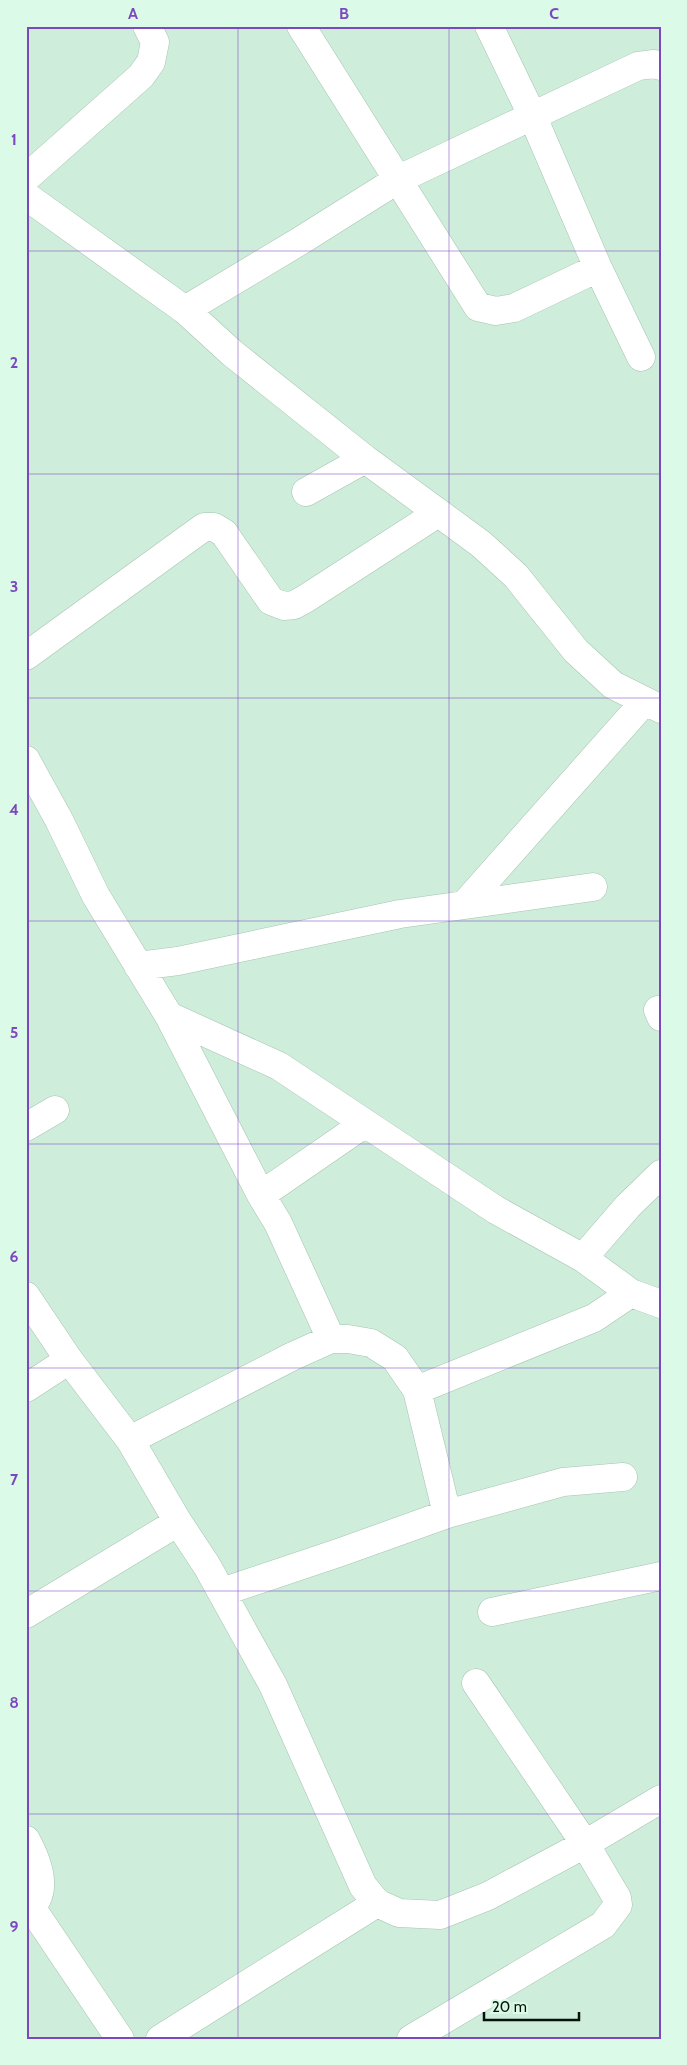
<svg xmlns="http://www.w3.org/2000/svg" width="687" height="2065" font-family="Cabin,sans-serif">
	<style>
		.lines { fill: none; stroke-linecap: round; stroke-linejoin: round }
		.minor-casing { stroke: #a6c4b2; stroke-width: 29 }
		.minor { stroke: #fff; stroke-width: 28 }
		.grid { fill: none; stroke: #7c48bf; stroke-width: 1; stroke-opacity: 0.55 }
		.neatline { fill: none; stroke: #7c48bf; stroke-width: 2 }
		.grid-label { font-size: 16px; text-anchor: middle; font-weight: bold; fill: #7c48bf }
	</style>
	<rect width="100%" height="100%" fill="#ceedda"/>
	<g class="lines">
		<g class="minor-casing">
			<path id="minor" d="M301 26 478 307 496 311 514 308 598 268
				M489 26 532 115 598 268 641 357
				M26 178 141 76 151 62 155 42 147 26
				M26 196 185 310 232 353 365 459 481 544 516 576 576 651 613 685 661 709
				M185 310 300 241 397 180 638 66 654 64 661 66
				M306 492 365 459
				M26 656 204 527H214L224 533 271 601 284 606 294 605 305 599 438 513
				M26 760 59 820 96 896 169 1016 261 1195 278 1223 331 1339
				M464 905 645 701
				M138 966 178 961 400 914 593 887
				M658 1010 661 1017
				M169 1016 279 1066 496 1210 583 1258 631 1293 661 1304
				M26 1127 55 1110
				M261 1195 364 1124
				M583 1258 628 1206 661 1174
				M26 1296 69 1360 130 1440 178 1522 207 1566 273 1685 363 1886 377 1903 399 1913 440 1915 488 1896 585 1844 661 1799
				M26 1388 69 1360
				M417 1390 594 1318 631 1293
				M130 1440 293 1356 331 1339H348L371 1343 395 1358 417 1390 447 1514
				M222 1592 341 1552 447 1514 563 1482 623 1477
				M492 1612 661 1576
				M26 1614 178 1522
				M26 1840C38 1862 51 1893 26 1911
				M31 1907 120 2039
				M160 2039 377 1903
				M411 2039 603 1925 618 1905 617 1898 585 1844 476 1683"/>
		</g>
		<use href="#minor" class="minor"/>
	</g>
	<path class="grid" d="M238 26V2039M449 26V2039M26 251H661M26 474H661M26 698H661M26 921H661M26 1144H661M26 1368H661M26 1591H661M26 1814H661"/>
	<rect width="687" height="2065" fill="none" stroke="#dbfae7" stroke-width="55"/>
	<path d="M484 2012v8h95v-8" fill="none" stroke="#07120c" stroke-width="2.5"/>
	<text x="492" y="2012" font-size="15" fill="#07120c" stroke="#dbfae7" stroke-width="4" paint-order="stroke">20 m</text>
	<rect x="28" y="28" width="632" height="2010" class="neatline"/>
	<g class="grid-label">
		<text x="133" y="19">A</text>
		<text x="344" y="19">B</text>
		<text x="554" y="19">C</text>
		<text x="14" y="145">1</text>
		<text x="14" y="368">2</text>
		<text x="14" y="592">3</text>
		<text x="14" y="815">4</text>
		<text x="14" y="1038">5</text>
		<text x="14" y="1262">6</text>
		<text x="14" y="1485">7</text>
		<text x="14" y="1708">8</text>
		<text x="14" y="1932">9</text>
	</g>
</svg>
